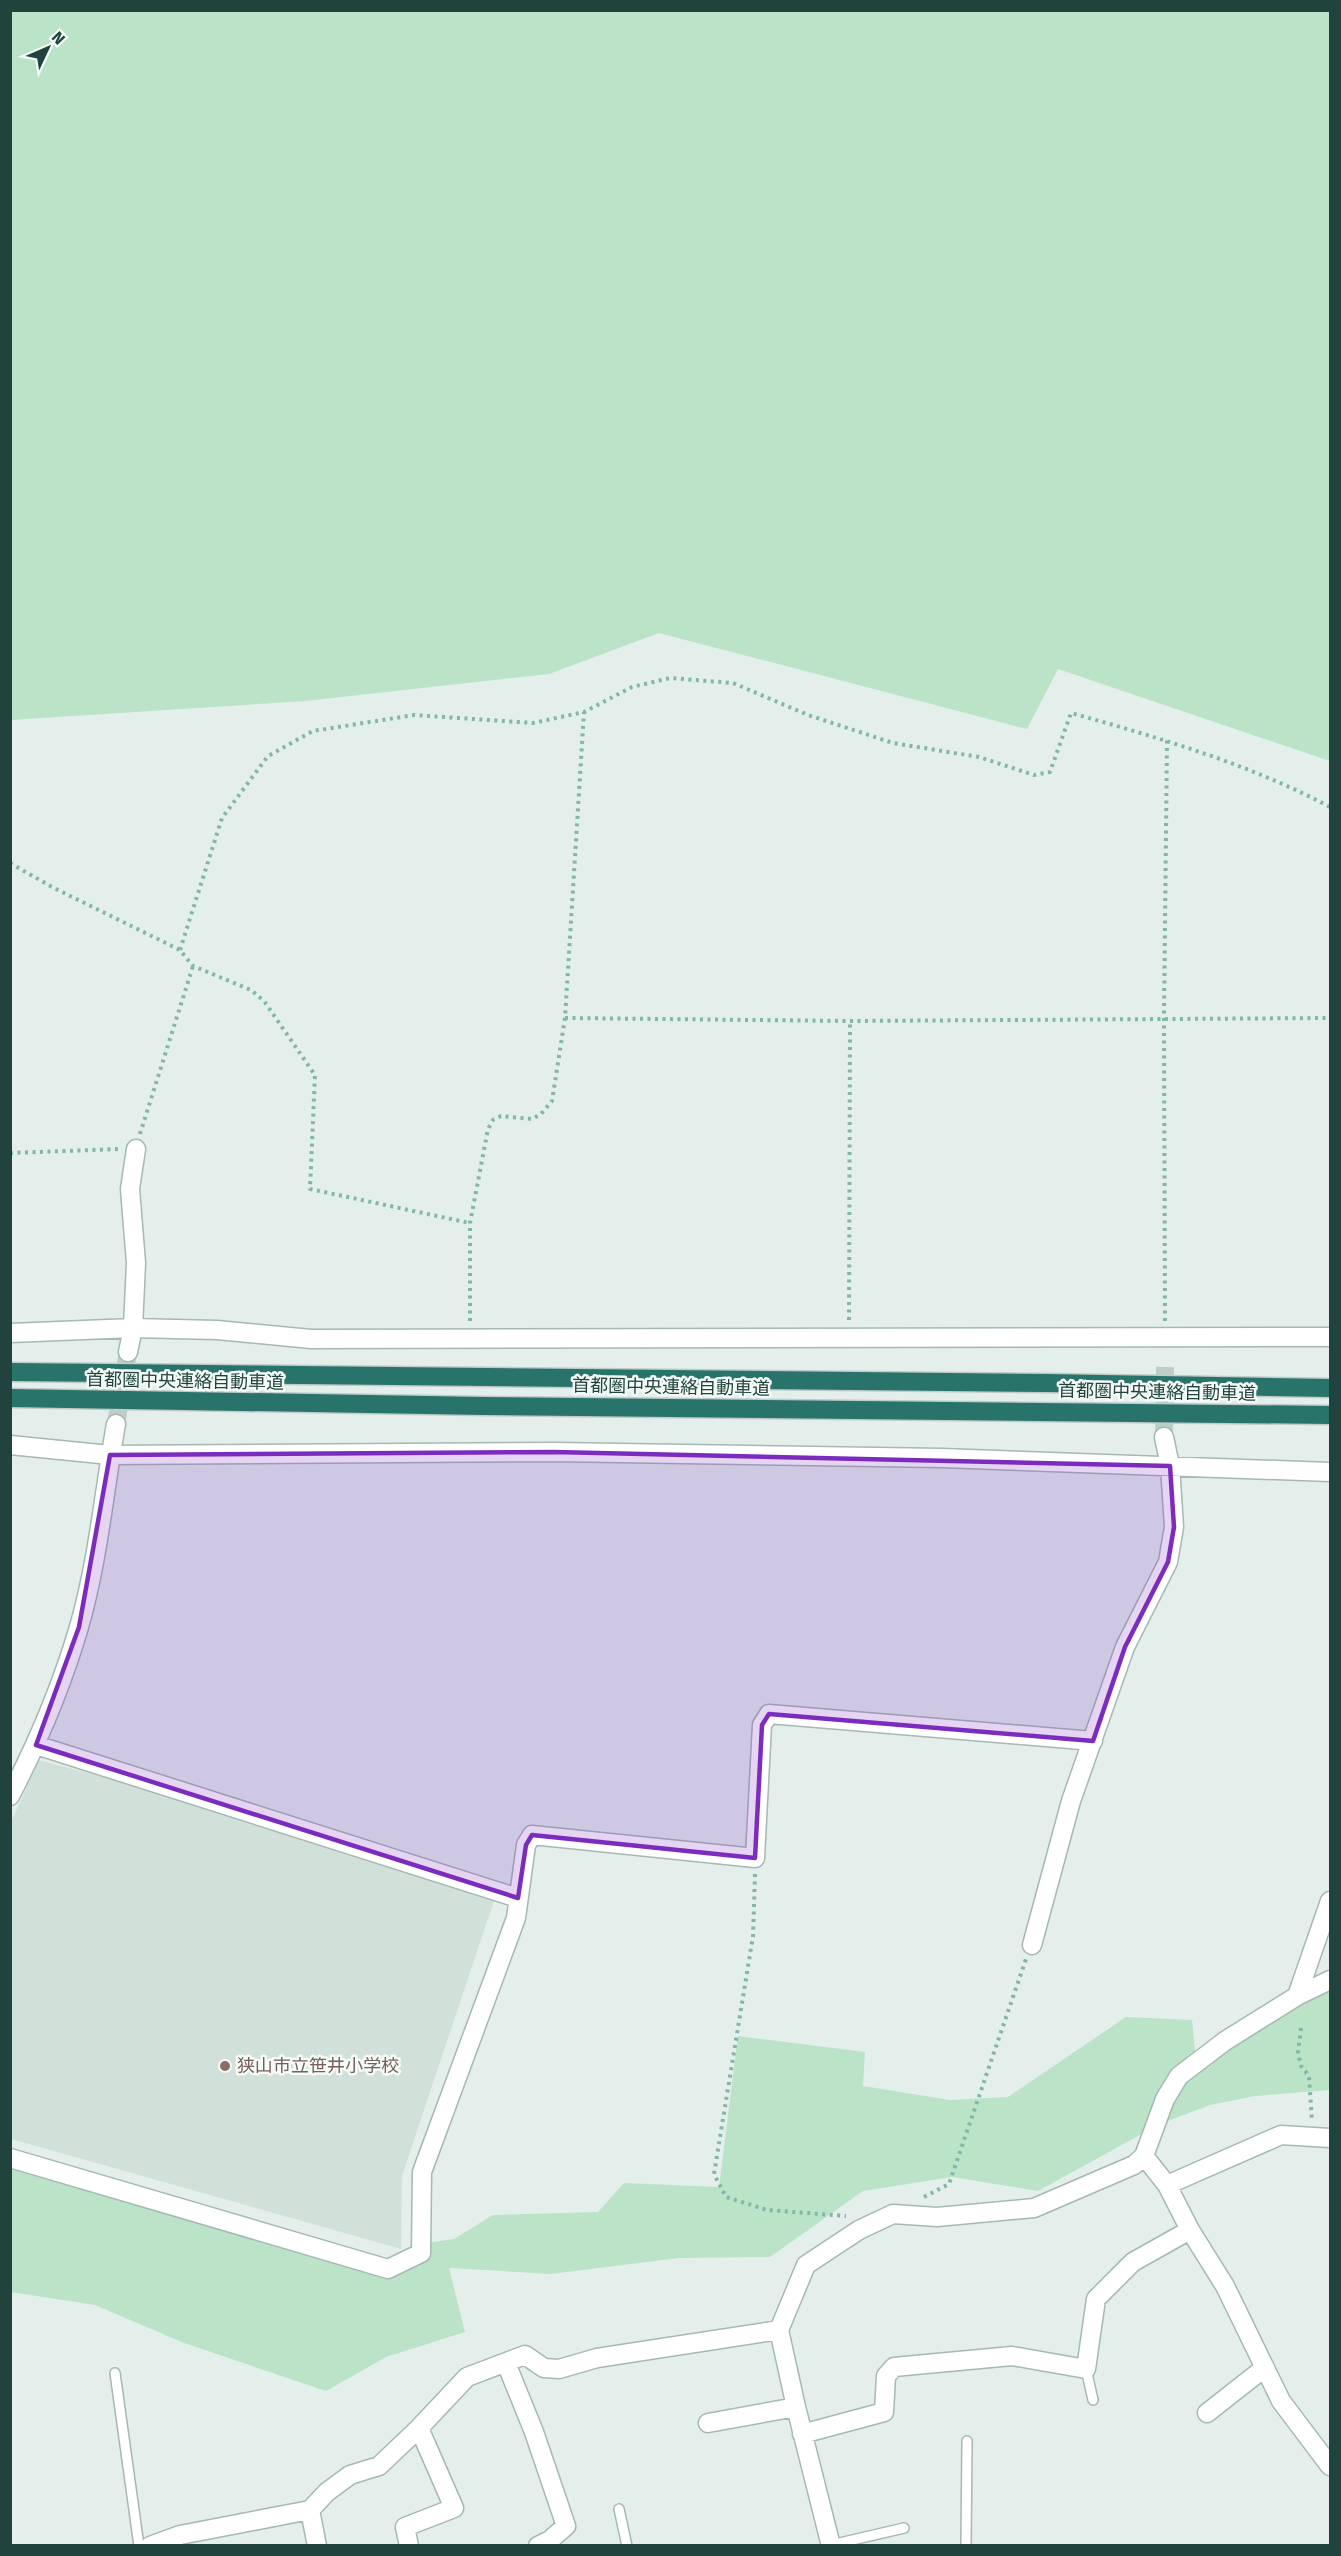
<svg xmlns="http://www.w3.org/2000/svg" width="1341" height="2556" font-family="'Fira Sans','Noto Sans JP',sans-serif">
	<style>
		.built { fill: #d2e0da }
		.green { fill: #bae3c8 }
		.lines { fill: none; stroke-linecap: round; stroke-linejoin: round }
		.minor-tunnel { stroke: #bdcdc8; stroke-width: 18; stroke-dasharray: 18 9; stroke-linecap: butt }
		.service-casing { stroke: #a5b8b3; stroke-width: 12 }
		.minor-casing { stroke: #a5b8b3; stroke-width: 21 }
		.motorway-casing { stroke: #c1cbc9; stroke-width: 21 }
		.path { stroke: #80b7aa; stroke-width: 4; stroke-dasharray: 3 4.5; stroke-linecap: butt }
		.service { stroke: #fff; stroke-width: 9 }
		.minor { stroke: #fff; stroke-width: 18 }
		.motorway { stroke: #28746a; stroke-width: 18 }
		.marked { fill: #7b2cbf; fill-opacity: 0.2; stroke: #7b2cbf; stroke-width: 4.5; stroke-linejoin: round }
		.education-dot { fill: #8d6e63; stroke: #f5fbf8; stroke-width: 2 }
		.labels { text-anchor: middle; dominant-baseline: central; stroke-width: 5; stroke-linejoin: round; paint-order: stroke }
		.street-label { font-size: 18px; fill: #20443d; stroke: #f5fbf8 }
		.education-label { font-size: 18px; fill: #785e54; stroke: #f5fbf8; text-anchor: start }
	</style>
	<rect width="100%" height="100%" fill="#e4efeb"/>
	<path class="built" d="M39 1760 500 1883 402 2176 401 2249 11 2139V1822Z"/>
	<path class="green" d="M11 10 1330 11V761L1058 669 1027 729 659 633 549 674 305 701 11 720Z
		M1330 1971V2090L1255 2096 1210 2105 1160 2124 1038 2191 952 2177 863 2191 770 2257 679 2258 551 2274 449 2268 465 2332 386 2357 326 2391 184 2343 95 2305 11 2292 10 2165 396 2263 412 2245 454 2239 493 2215 598 2212 624 2183 719 2187 738 2036 865 2052 863 2086 950 2100 1008 2097 1126 2017 1192 2020 1197 2070 1285 1992Z"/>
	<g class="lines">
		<path class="minor-tunnel" d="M116 1424 128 1352
			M1164 1437 1165 1367"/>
		<g class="service-casing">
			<path id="service" d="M1086 2369 1093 2400
				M115 2373 139 2546
				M619 2509 627 2546
				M831 2545 904 2528
				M966 2546 967 2441"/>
		</g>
		<g class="minor-casing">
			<path id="minor" d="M10 1333 133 1328 217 1330 311 1339 1330 1337
				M128 1352 133 1328 136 1263 130 1189 136 1149
				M10 1445 110 1455 554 1452 942 1458 1330 1472
				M36 1745 518 1898
				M10 1796C38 1742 62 1685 79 1627 98 1561 104 1492 116 1424
				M1032 1945 1071 1801 1125 1647 1168 1562 1174 1527 1170 1466 1164 1437
				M1330 1980 1297 1996 1225 2041 1179 2076 1165 2099 1144 2156 1167 2185 1190 2230 1225 2286 1281 2401 1330 2466
				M1297 1996 1330 1901
				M10 2158 388 2269 421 2253 422 2172 516 1918 526 1845 532 1835 755 1858 762 1725 769 1714 1093 1741
				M1167 2185 1281 2135 1330 2138
				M506 2363 534 2432 566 2526 550 2540 538 2546
				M1207 2413 1263 2369
				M708 2423 796 2407
				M802 2434 884 2412 886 2376 894 2367 1012 2356 1086 2369 1096 2299 1133 2262 1190 2230
				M310 2510 327 2492 350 2475 379 2466 419 2428 467 2377 525 2355 544 2368 559 2369 597 2358 779 2330
				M150 2546 180 2535 310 2510 317 2546
				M409 2546 405 2527 454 2508 419 2428
				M831 2546 796 2407 779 2330 806 2265 859 2230 893 2214 937 2217 1034 2208 1134 2165 1144 2156"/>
		</g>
		<g class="motorway-casing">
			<path id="motorway" d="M10 1372 1047 1383 1330 1388
				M10 1398 484 1406 1330 1415"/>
		</g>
		<path class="path" d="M10 863 52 887 180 950 193 966 251 990 264 1001 315 1075 310 1189 470 1223
			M180 950 222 818 268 756 313 731 414 715 533 723 584 712 632 687 670 678 733 683 808 715 893 743 979 757 1034 775 1050 772 1071 713C1160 738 1249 764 1330 807
			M565 1018 850 1021 1330 1018
			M140 1134 193 966
			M10 1153 119 1149
			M849 1320 850 1021
			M470 1321V1223L488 1129 493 1120 501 1116 532 1119 541 1114 552 1101 565 1018 584 712
			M1165 1321 1164 1018 1167 740
			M755 1874 753 1936 714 2174 726 2197 767 2210 846 2216
			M1301 2028 1298 2053 1301 2066 1309 2076 1312 2121
			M924 2197 949 2184 1026 1959"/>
		<use href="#service" class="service"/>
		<use href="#minor" class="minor"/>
		<use href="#motorway" class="motorway"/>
	</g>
	<path class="marked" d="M554 1452 1170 1466 1174 1527 1168 1562 1125 1647 1093 1741 769 1714 762 1725 755 1858 532 1835 526 1845 518 1898 36 1745 79 1627 110 1455Z"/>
	<circle class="education-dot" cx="225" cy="2066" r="6"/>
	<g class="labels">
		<g class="street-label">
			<text transform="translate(185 1381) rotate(1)">首都圏中央連絡自動車道</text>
			<text transform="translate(671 1387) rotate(1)">首都圏中央連絡自動車道</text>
			<text transform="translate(1157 1392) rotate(1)">首都圏中央連絡自動車道</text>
		</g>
		<g class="education-label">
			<text x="237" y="2066">狭山市立笹井小学校</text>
		</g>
	</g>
	<rect width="1341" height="2556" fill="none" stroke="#20443d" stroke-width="24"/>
	<g transform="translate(48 48) rotate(46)" stroke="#f5fbf8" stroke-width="4.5" paint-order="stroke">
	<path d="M0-4.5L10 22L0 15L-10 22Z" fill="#20443d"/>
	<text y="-9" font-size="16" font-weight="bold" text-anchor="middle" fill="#20443d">N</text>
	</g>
</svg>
